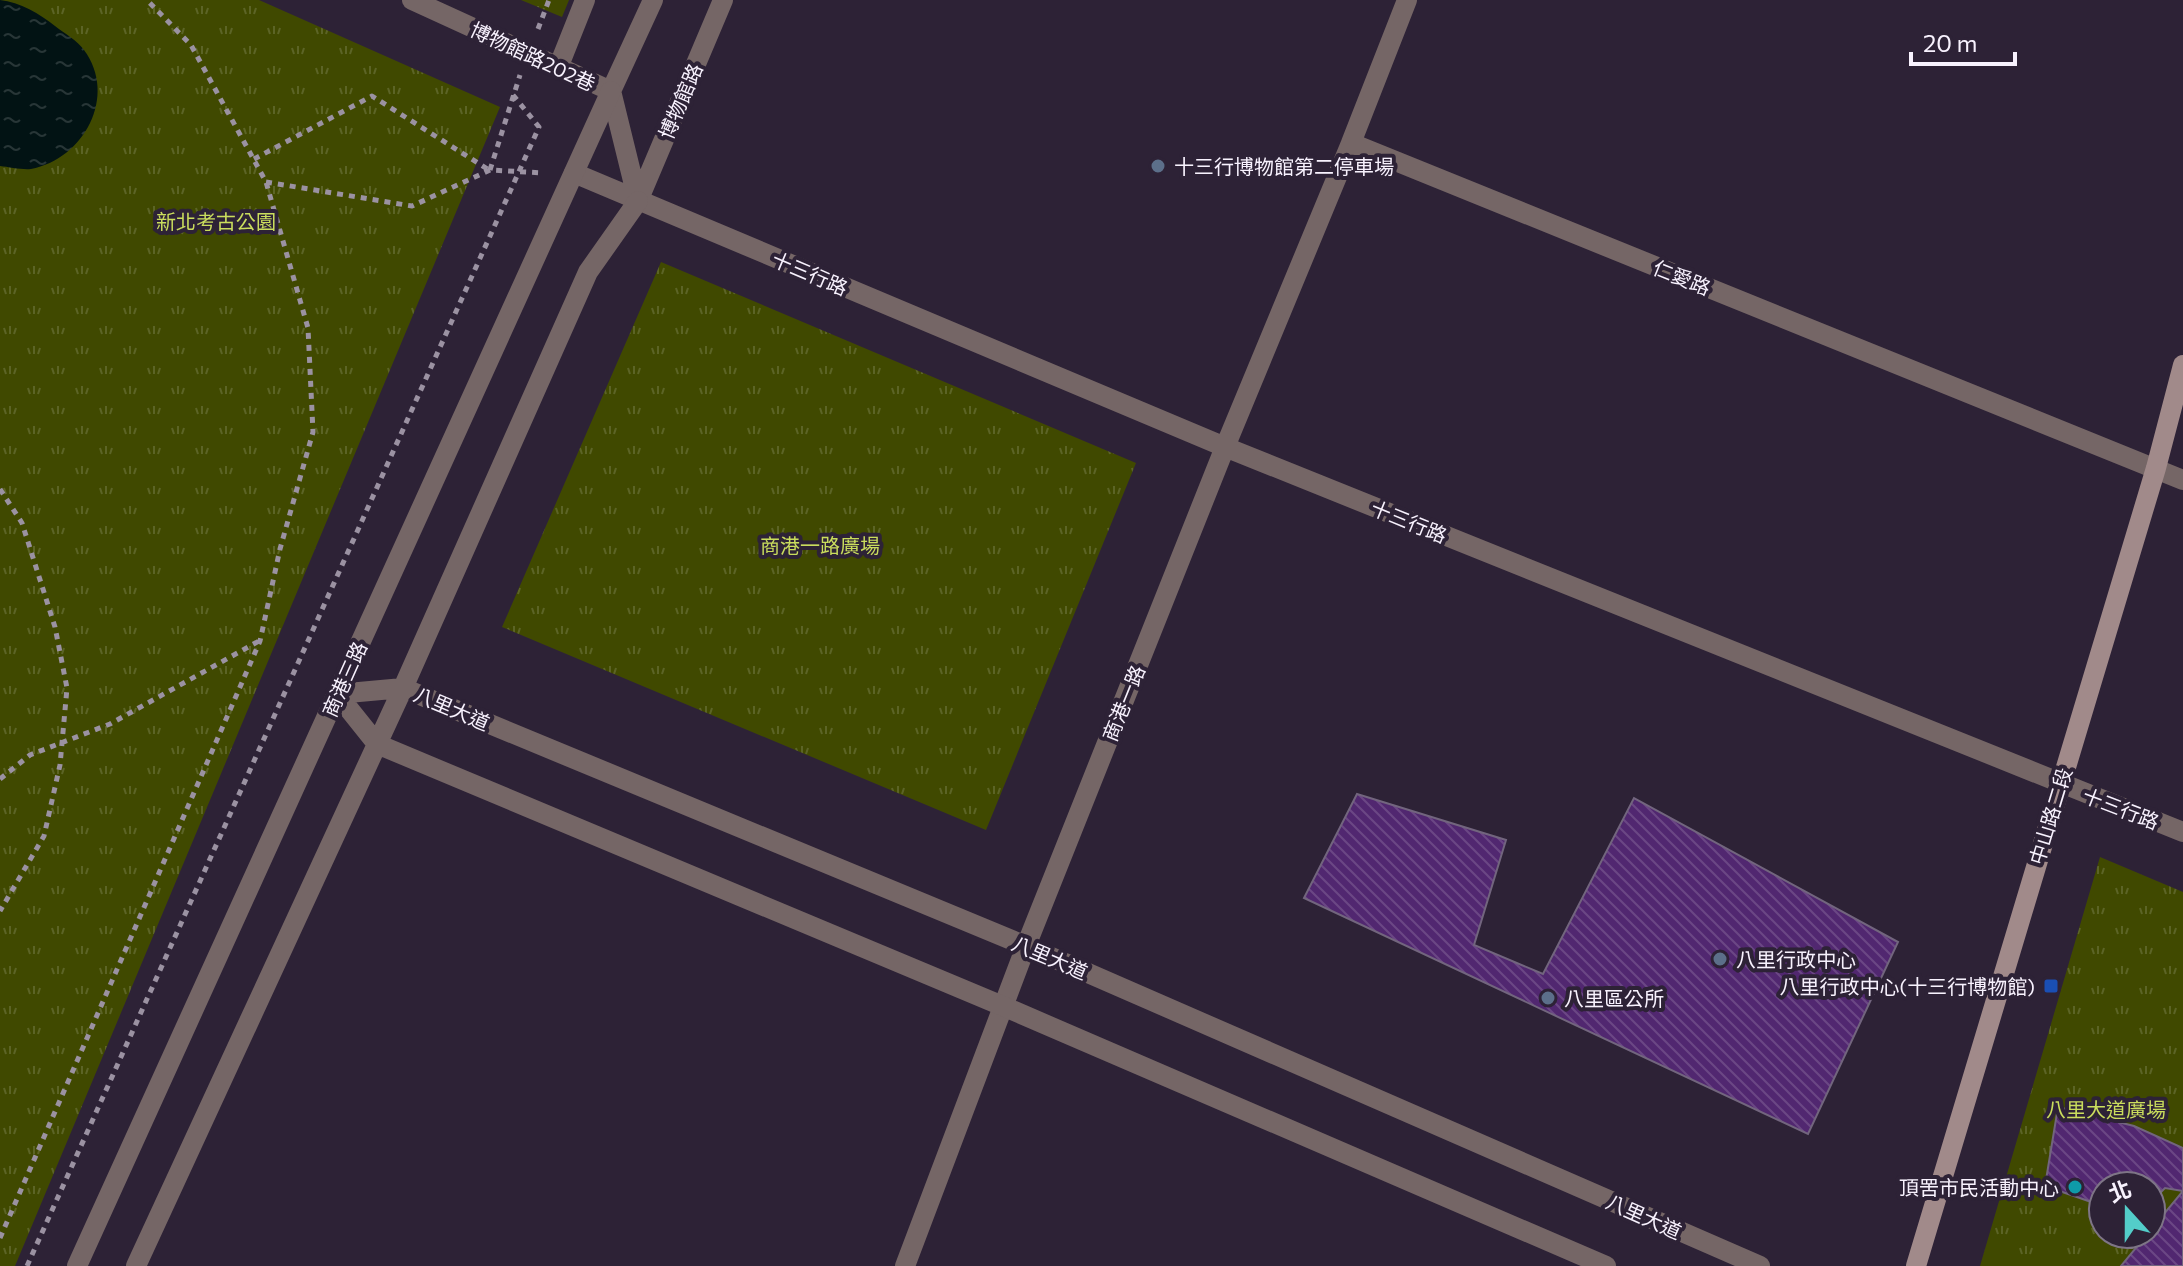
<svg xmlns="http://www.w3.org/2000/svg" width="2183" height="1266" font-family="Commissioner,'Noto Sans TC',sans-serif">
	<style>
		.park { fill: url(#park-tufts); fill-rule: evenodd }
		.water { fill: url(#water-ripples) }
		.building { fill: url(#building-back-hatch); stroke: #72657e; stroke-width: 2 }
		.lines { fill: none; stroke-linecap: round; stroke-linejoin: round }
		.path { stroke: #9b92a2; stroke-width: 5; stroke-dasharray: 6 6; stroke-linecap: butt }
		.minor { stroke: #756666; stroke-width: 20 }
		.tertiary { stroke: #756666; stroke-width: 20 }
		.secondary { stroke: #a18a8a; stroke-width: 20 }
		.service-dot { fill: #5c6f8a; stroke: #2d2236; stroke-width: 3 }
		.transit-dot { fill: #1a4fb4; stroke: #2d2236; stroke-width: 3 }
		.culture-dot { fill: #0f9aa8; stroke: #2d2236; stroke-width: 3 }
		.labels { text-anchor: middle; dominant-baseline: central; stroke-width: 8; stroke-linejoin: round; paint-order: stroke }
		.street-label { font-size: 20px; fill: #f8f2fe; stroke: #2d2236 }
		.poi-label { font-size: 20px; fill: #f8f2fe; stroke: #2d2236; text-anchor: start }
		.park-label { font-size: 20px; fill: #cadd5d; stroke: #2d2236 }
	</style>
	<defs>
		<pattern id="park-tufts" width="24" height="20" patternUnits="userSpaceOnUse" patternTransform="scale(2)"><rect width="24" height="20" fill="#404900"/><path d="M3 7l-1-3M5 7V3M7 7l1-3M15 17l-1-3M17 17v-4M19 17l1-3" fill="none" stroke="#5c6426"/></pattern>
		<pattern id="water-ripples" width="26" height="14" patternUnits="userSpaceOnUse" patternTransform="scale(2)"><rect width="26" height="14" fill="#021314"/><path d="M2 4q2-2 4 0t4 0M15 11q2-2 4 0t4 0" fill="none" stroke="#283637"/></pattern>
		<pattern id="building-back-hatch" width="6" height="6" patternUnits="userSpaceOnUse" patternTransform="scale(2)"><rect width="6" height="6" fill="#512770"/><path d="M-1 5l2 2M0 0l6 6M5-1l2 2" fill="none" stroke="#6b4785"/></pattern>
	</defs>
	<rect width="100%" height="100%" fill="#2d2236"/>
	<path class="park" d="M0 0H259L500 107 15 1266H0Z
		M521 0H569L562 17Z
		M661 262 1136 463 986 830 502 627Z
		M2100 857 2183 892V1266H1980ZM2103 1186H2151V1234H2103Z"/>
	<path class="water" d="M0 0C20 2 40 14 55 26 64 33 78 41 84 50 118 96 84 159 31 169 22 170 9 167 0 166Z"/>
	<path class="building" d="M1357 794 1506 840 1474 945 1543 974 1634 798 1898 942 1808 1134 1304 898Z
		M2058 1107 2134 1126 2183 1148V1266H2121L2183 1191 2165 1188 2151 1202V1186H2103V1206L2045 1186Z"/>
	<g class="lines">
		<path class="path" d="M538 29 549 0
			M254 159 372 96 489 170
			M490 170 520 75
			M266 182 412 206 490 170 544 173
			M0 489 22 523 55 627 67 688 60 765 44 836 0 911
			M0 779 30 755 110 724 259 641
			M0 1238 260 641 280 549 313 432 308 328 266 182 191 45 147 0
			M27 1266 539 127 513 95"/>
		<path class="minor" d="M412 0 611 91
			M1407 0 1351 143 2183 480
			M558 68 585 0
			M611 91 638 201
			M611 91 653 0
			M574 173 1225 447 2183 832
			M638 201 723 0
			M905 1266 1026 946 1225 447 1351 143"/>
		<path class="tertiary" d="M337 694 403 688 1026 946 1760 1266
			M337 694 377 744 1005 1007 1606 1266
			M77 1266 611 91
			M136 1266 403 688 588 272 638 201"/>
		<path class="secondary" d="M1916 1266 2156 468 2183 365"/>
	</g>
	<g class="service-dot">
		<circle cx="1158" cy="166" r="8"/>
		<circle cx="1720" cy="959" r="8"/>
		<circle cx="1548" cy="998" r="8"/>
	</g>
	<rect class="transit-dot" x="2043" y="978" width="16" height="16" rx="4"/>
	<circle class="culture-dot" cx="2075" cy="1187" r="8"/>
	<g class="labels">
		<g class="street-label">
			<text transform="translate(533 56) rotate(25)">博物館路202巷</text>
			<text transform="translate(680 101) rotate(-67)">博物館路</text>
			<text transform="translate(810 273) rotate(23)">十三行路</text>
			<text transform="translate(1682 277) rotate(22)">仁愛路</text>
			<text transform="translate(1409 521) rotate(22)">十三行路</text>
			<text transform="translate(344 679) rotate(-66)">商港三路</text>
			<text transform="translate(1123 703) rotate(-68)">商港一路</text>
			<text transform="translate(452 708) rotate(23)">八里大道</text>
			<text transform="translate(2121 808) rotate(21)">十三行路</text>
			<text transform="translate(2050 816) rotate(-73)">中山路二段</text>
			<text transform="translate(1050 957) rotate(23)">八里大道</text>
			<text transform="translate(1644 1216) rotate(24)">八里大道</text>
		</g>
		<g class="poi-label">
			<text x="1174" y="166">十三行博物館第二停車場</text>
			<text x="1736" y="959">八里行政中心</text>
			<text x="2035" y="986" text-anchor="end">八里行政中心(十三行博物館)</text>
			<text x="1564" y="998">八里區公所</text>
			<text x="2059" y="1187" text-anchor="end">頂罟市民活動中心</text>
		</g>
		<g class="park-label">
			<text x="216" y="221">新北考古公園</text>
			<text x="820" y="545">商港一路廣場</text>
			<text x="2106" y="1109">八里大道廣場</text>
		</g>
	</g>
	<g transform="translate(2127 1210) rotate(339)"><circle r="38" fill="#2d2236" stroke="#7e7586" stroke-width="2"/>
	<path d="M0-6L14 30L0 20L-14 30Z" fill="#53cdc9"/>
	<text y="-12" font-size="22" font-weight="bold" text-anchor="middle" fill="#f8f2fe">北</text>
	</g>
	<path d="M1911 52v12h104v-12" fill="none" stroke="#f8f2fe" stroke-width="4"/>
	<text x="1923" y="52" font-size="24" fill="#f8f2fe" stroke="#2d2236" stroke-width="6" paint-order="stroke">20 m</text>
</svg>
